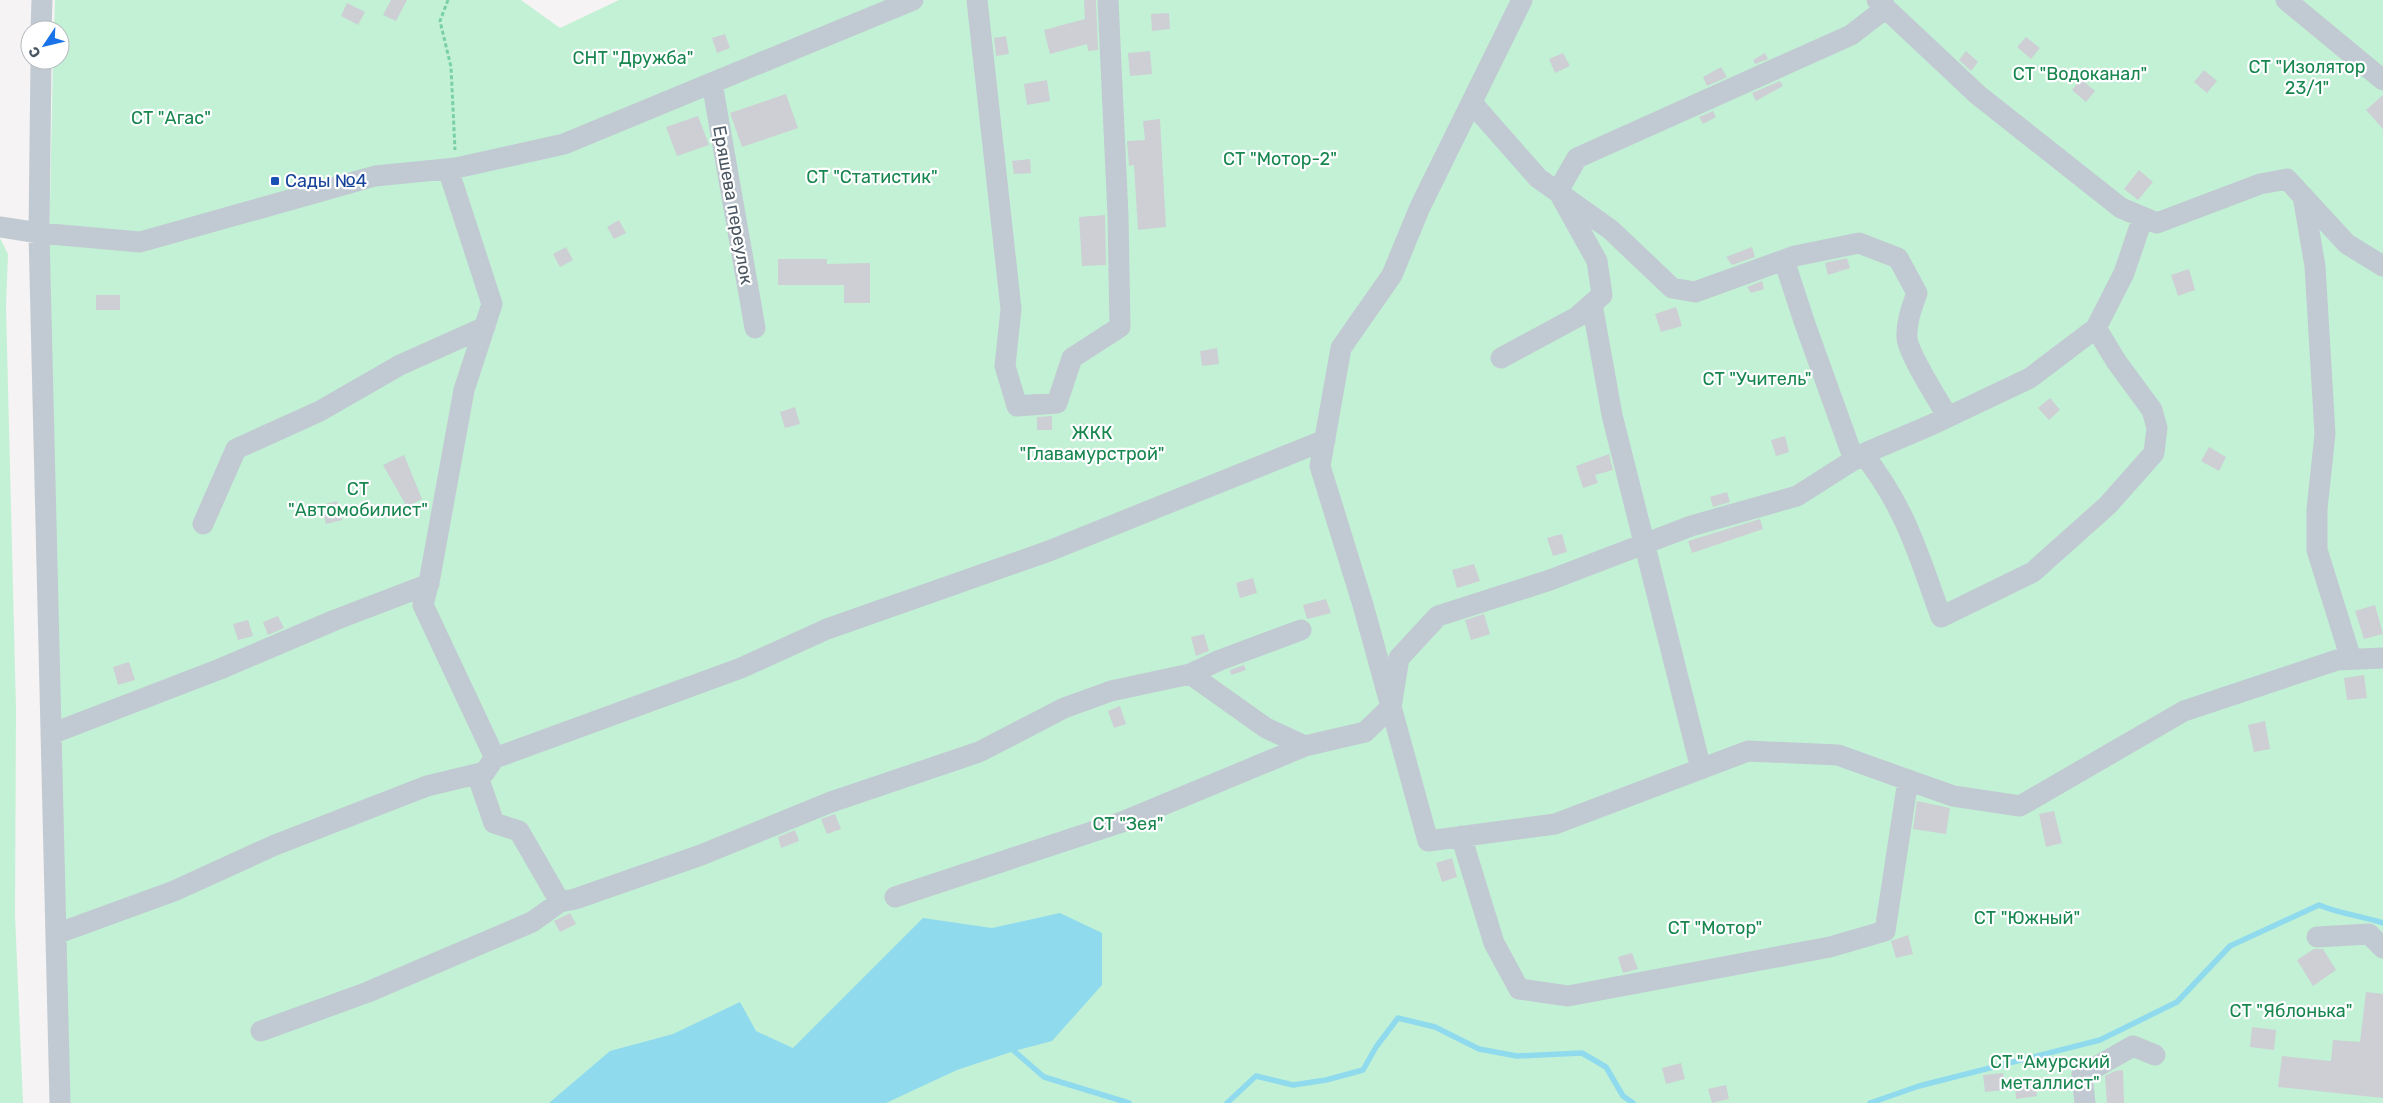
<svg xmlns="http://www.w3.org/2000/svg" width="2383" height="1103" font-family="Rubik,sans-serif">
	<style>
		.green { fill: #c3f1d5 }
		.water { fill: #90daee }
		.lines { fill: none; stroke-linecap: round; stroke-linejoin: round }
		.stream { stroke: #90daee; stroke-width: 5.5 }
		.building { fill: #cdcfd5 }
		.path { stroke: #7ad0a6; stroke-width: 3; stroke-dasharray: 4 2.5; stroke-linecap: butt }
		.minor { stroke: #c1cad2; stroke-width: 21 }
		.transit-dot { fill: #1a4fb4; stroke: #fff; stroke-width: 2 }
		.labels { text-anchor: middle; dominant-baseline: central; stroke-width: 4.5; stroke-linejoin: round; paint-order: stroke }
		.park-label { font-size: 18px; fill: #17864f; stroke: #fff }
		.transit-label { font-size: 18px; fill: #164399; stroke: #fff; text-anchor: start }
		.street-label { font-size: 18px; fill: #4a5661; stroke: #fff }
	</style>
	<rect width="100%" height="100%" fill="#f5f3f3"/>
	<path class="green" d="M55 0H521L560 28 619 0H2383V1103H66L62 798 49 250 53 60H60V30H54Z
		M0 238 8 254 6 306 16 710 15 915 23 1103H0Z"/>
	<path class="water" d="M1060 913 1102 933V985L1052 1041 1014 1051 957 1070 886 1103H549L610 1051 673 1034 740 1002 756 1031 793 1048 923 918 992 928Z"/>
	<g class="lines">
		<path class="stream" d="M1014 1051 1044 1077 1129 1103
			M1227 1103 1256 1076 1293 1085 1326 1080 1363 1070 1376 1047 1398 1018 1435 1027 1479 1049 1517 1056 1582 1053 1606 1067 1623 1096 1633 1103
			M1870 1103 1919 1086 2100 1040 2177 1002 2230 946 2319 905C2340 914 2362 916 2383 923"/>
	</g>
	<path class="building" d="M391 0H407L396 21 383 15Z
		M1084 0H1096L1098 50 1088 51 1087 44 1050 54 1044 30 1085 19Z
		M347 3 365 12 358 25 341 16Z
		M1169 13 1170 29 1152 31 1151 14Z
		M725 34 730 48 717 53 712 38Z
		M1006 36 1009 54 996 56 994 38Z
		M2026 37 2040 48 2031 59 2017 47Z
		M1150 51 1152 74 1130 76 1128 53Z
		M1966 51 1978 62 1971 71 1959 60Z
		M1563 53 1570 66 1555 73 1549 59Z
		M1765 53 1768 59 1755 64 1753 60Z
		M1721 67 1727 77 1707 86 1703 77Z
		M2204 70 2217 81 2207 93 2194 82Z
		M2081 79 2095 91 2086 102 2072 90Z
		M1047 80 1050 101 1027 105 1024 84Z
		M1780 81 1783 86 1756 101 1752 93Z
		M786 94 798 128 742 147 730 113Z
		M2383 95V129L2366 110Z
		M1713 111 1716 117 1703 124 1699 117Z
		M698 116 709 145 677 156 666 127Z
		M1160 119 1166 227 1138 230 1134 165 1129 166 1127 141 1145 140 1143 121Z
		M1030 159 1031 173 1014 174 1012 161Z
		M2139 170 2153 182 2138 200 2124 189Z
		M1105 215 1106 265 1082 266 1079 217Z
		M619 220 626 233 614 239 607 227Z
		M566 247 573 260 560 267 553 254Z
		M1752 247 1755 257 1732 265 1726 257Z
		M1847 258 1850 268 1828 275 1825 263Z
		M778 259H827V264L870 263V303H844V285H778Z
		M2189 269 2195 290 2178 296 2171 275Z
		M1762 281 1764 289 1751 293 1747 287Z
		M96 295H120V310H96Z
		M1676 307 1682 326 1661 332 1655 314Z
		M1217 348 1219 364 1202 366 1200 351Z
		M2050 398 2060 410 2049 420 2038 408Z
		M795 407 800 424 785 428 780 412Z
		M1052 416V430H1037V417Z
		M1785 436 1789 452 1776 456 1771 440Z
		M2209 447 2226 457 2219 471 2201 461Z
		M1609 454 1613 470 1595 475 1598 483 1583 488 1576 466Z
		M404 455 422 499 407 507 383 465Z
		M1727 492 1730 502 1713 507 1710 497Z
		M337 501 342 520 326 524 321 505Z
		M1760 519 1763 529 1692 553 1688 541Z
		M1562 534 1567 552 1553 556 1547 538Z
		M1474 564 1480 581 1457 588 1452 570Z
		M1253 578 1257 593 1240 598 1236 583Z
		M1326 599 1331 613 1307 619 1303 605Z
		M2375 605 2383 634 2364 639 2355 611Z
		M1484 614 1490 634 1471 640 1465 620Z
		M278 616 284 628 268 635 263 622Z
		M248 620 253 636 238 640 233 624Z
		M1204 634 1209 651 1196 656 1191 637Z
		M129 662 135 680 118 685 113 667Z
		M1244 665 1246 670 1231 675 1230 670Z
		M2364 675 2367 698 2347 700 2344 678Z
		M1120 706 1126 724 1114 728 1108 711Z
		M2265 721 2270 749 2254 752 2248 725Z
		M1917 801 1950 808 1946 834 1913 829Z
		M2054 811 2062 843 2046 847 2039 814Z
		M835 814 841 829 827 834 821 819Z
		M795 830 799 841 781 848 778 837Z
		M1452 858 1457 877 1442 882 1436 863Z
		M570 913 576 924 560 932 554 921Z
		M1908 935 1913 954 1896 958 1891 941Z
		M2314 949H2323L2336 970 2313 986 2297 960Z
		M1632 953 1638 969 1623 973 1618 957Z
		M2366 992 2383 994V1098L2278 1087 2282 1056 2331 1061 2333 1040 2360 1042Z
		M2252 1027 2276 1030 2274 1050 2250 1047Z
		M1681 1063 1685 1079 1666 1084 1662 1068Z
		M2123 1070 2124 1103H2107L2105 1076 2115 1071Z
		M2003 1073 2005 1090 1985 1092 1983 1075Z
		M2035 1083 2037 1096 2016 1099 2015 1085Z
		M1726 1085 1729 1099 1712 1103 1708 1089Z"/>
	<g class="lines">
		<path class="path" d="M448 0 440 21 451 67 455 150"/>
		<path class="minor" d="M977 0 1011 309 1005 366 1017 406 1057 403 1072 358 1120 327 1118 215 1108 0
			M1522 0 1420 207 1392 275 1341 348 1320 466 1363 605 1428 841 1555 824 1748 751 1838 755 1953 796 2020 806 2184 711 2337 660 2383 658
			M1877 0 1978 95 2121 208 2157 223 2260 184 2287 179 2347 244 2383 266
			M2286 0 2383 80
			M41 30 42 0
			M41 60 39 233 60 1103
			M712 83 755 328
			M1472 103 1538 178 1611 230 1672 288 1695 292 1795 256 1859 243 1898 258 1917 293C1912 307 1906 322 1907 338 1908 353 1939 402 1948 417
			M448 169 492 304 464 390 430 577 423 605 495 758 741 668 827 629 1049 551 1325 440
			M2303 196 2315 266 2325 434 2317 509V550L2351 659
			M0 227 39 233 140 242 375 176 456 168 564 144 913 0
			M1784 260 1805 324 1854 460
			M1592 304 1612 415 1701 769
			M1501 358 1577 317 1602 295 1597 261 1558 191 1577 158 1851 35 1886 8
			M1863 454C1905 506 1919 556 1941 617L2033 572 2108 505 2154 453 2157 428 2152 410 2116 361 2096 328
			M203 524 236 449 320 411 400 365 485 327
			M1190 674 1220 660 1301 630
			M51 734 220 669 335 620 429 584
			M491 763 479 780 494 823 519 831 560 902
			M1461 836 1494 943 1519 989 1568 996 1830 947 1885 931 1908 780
			M895 897 1122 822 1305 746
			M56 934 174 891 275 845 427 786 485 772
			M2317 937 2369 934 2383 948
			M261 1031 368 992 532 922 560 902 575 899 701 855 831 802 979 752 1064 708 1111 691 1190 674 1266 728 1305 746 1365 732 1391 707 1399 658 1438 616 1550 580 1691 526 1797 496 1863 454 1931 425 2030 378 2096 328 2124 273 2143 217
			M2085 1103 2082 1075 2133 1046 2155 1055"/>
	</g>
	<rect class="transit-dot" x="270" y="176" width="10" height="10" rx="2.5"/>
	<g class="labels">
		<g class="park-label">
			<text x="633" y="58">СНТ "Дружба"</text>
			<text x="2307" y="67">СТ "Изолятор<tspan x="2307" dy="21">23/1"</tspan></text>
			<text x="2080" y="74">СТ "Водоканал"</text>
			<text x="171" y="118">СТ "Агас"</text>
			<text x="1280" y="159">СТ "Мотор-2"</text>
			<text x="872" y="177">СТ "Статистик"</text>
			<text x="1757" y="379">СТ "Учитель"</text>
			<text x="1092" y="433">ЖКК<tspan x="1092" dy="21">"Главамурстрой"</tspan></text>
			<text x="358" y="489">СТ<tspan x="358" dy="21">"Автомобилист"</tspan></text>
			<text x="1128" y="824">СТ "Зея"</text>
			<text x="2027" y="918">СТ "Южный"</text>
			<text x="1715" y="928">СТ "Мотор"</text>
			<text x="2291" y="1011">СТ "Яблонька"</text>
			<text x="2050" y="1062">СТ "Амурский<tspan x="2050" dy="21">металлист"</tspan></text>
		</g>
		<g class="transit-label">
			<text x="285" y="181">Сады №4</text>
		</g>
		<g class="street-label">
			<text transform="translate(733 205) rotate(80)">Еряшева переулок</text>
		</g>
	</g>
	<g transform="translate(45 45) rotate(235)"><circle r="24" fill="#ffffff" stroke="#b7bbc0"/>
	<path d="M0-4L9 19L0 12L-9 19Z" fill="#1a73e8"/>
	<text y="-8" font-size="14" font-weight="bold" text-anchor="middle" fill="#4a5661">С</text>
	</g>
</svg>
